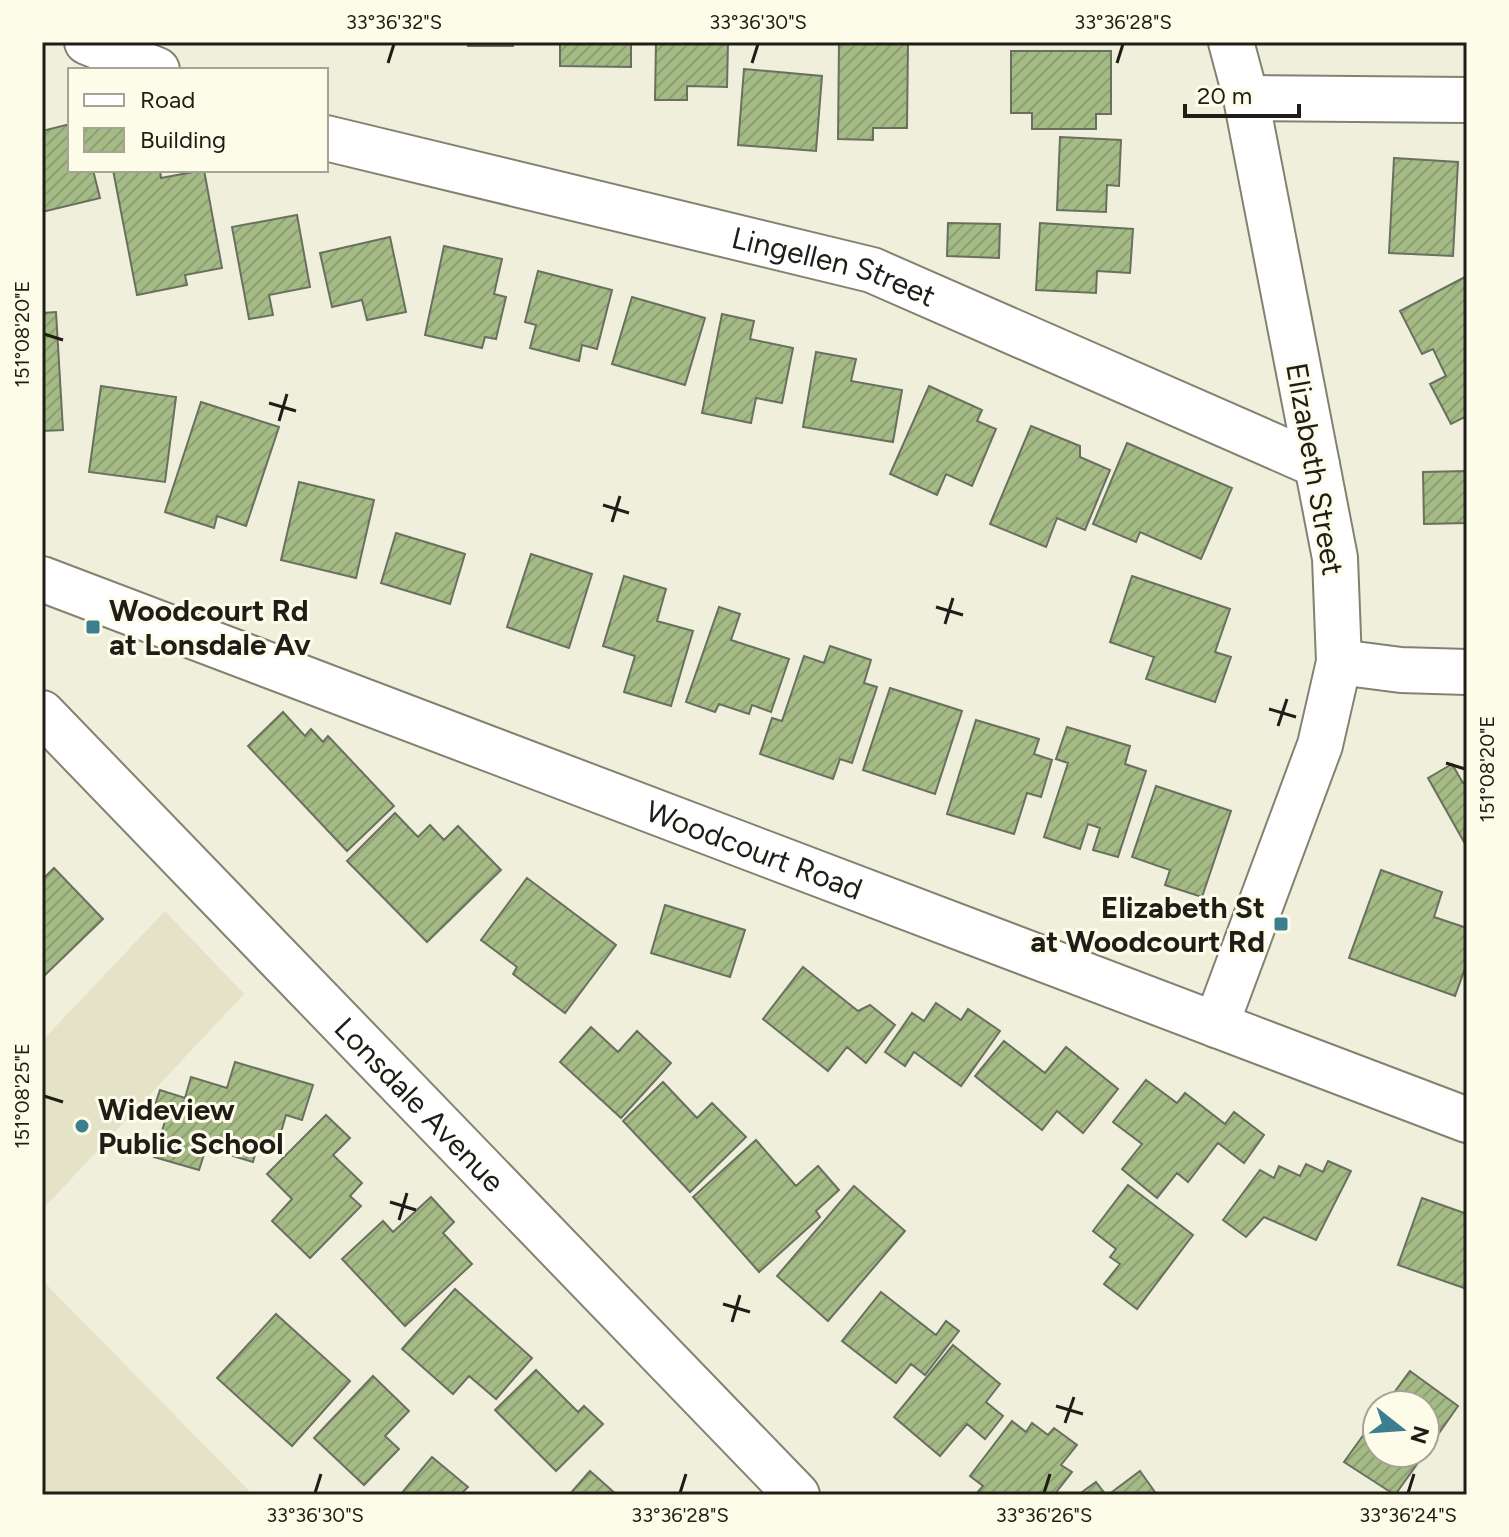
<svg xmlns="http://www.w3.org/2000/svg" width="1509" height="1537" font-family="Figtree,sans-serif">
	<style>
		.built { fill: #e4e3c8 }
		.building { fill: url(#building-hatch); stroke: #697060; stroke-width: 2 }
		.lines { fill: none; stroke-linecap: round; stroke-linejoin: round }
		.minor-casing { stroke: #838170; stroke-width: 48 }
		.minor { stroke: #fff; stroke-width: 44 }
		.ticks { fill: none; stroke: #1e1d17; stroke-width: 3 }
		.poi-dot { fill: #3c7d8f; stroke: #fdfce9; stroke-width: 3 }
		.labels { text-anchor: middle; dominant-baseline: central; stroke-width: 6; stroke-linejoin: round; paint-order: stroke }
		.street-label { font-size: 30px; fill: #1e1d17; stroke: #fdfce9 }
		.poi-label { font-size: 30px; font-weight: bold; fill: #1e1d17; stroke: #fdfce9; text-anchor: start }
		.neatline { fill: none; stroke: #1e1d17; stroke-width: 3 }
		.ticks-label { font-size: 20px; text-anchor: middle; fill: #1e1d17 }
	</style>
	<defs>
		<pattern id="building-hatch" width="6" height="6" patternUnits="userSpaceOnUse" patternTransform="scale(2)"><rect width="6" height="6" fill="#a5bb86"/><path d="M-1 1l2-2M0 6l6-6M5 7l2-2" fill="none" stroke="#8ea073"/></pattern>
	</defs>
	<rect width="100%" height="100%" fill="#f0efdc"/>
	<path class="built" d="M165 911 244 994 42 1210V1041Z
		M42 1280 253 1495H42Z"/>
	<path class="building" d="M468 42H513V46H468Z
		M560 42H631V67L560 66Z
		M656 42H728L727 87 687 86V100H655Z
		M839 42H908L907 128H873V140L838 139Z
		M1011 51H1111V114H1096V129H1032V113H1011Z
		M744 69 822 76 816 151 738 145Z
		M70 124V170H93L100 198 42 212V131Z
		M1060 137 1121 140 1119 186 1107 185 1106 212 1057 210Z
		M1394 158 1458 162 1453 256 1389 253Z
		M113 170H160L161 178 204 170 222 268 185 275 187 285 137 295Z
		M297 215 310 287 269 295 273 315 249 319 232 227Z
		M948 223 1000 224 999 258 947 256Z
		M1040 223 1133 229 1130 273 1097 271 1096 293 1036 290Z
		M390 237 406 312 367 320 362 300 332 307 320 253Z
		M444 246 502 259 494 294 506 297 496 339 485 337 482 348 425 335Z
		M538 271 612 290 597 349 582 345 579 361 530 348 536 325 525 322Z
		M1467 276V416L1451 424 1430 384 1446 376 1433 349 1422 354 1400 311Z
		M632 297 705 318 685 385 612 364Z
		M56 312 63 430 42 431V313Z
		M722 314 754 321 750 339 793 348 782 403 756 398 751 423 702 413Z
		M816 352 856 359 851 381 902 390 893 442 803 427Z
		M101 386 176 397 165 482 89 472Z
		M929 386 982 410 977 421 996 429 972 486 946 474 937 495 890 474Z
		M201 402 279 427 246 526 217 516 214 528 165 512Z
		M1031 426 1080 446V457L1110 470 1085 530 1057 518 1046 547 990 524Z
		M1127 443 1232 488 1201 559 1140 532 1136 542 1093 524Z
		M1467 471V523L1424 524 1423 472Z
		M299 482 374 500 356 578 281 560Z
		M396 533 465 554 450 604 381 583Z
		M531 554 592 574 569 648 507 627Z
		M624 576 666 589 657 621 693 631 671 706 624 692 635 656 603 646Z
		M1132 576 1230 609 1215 652 1231 657 1215 702 1146 679 1154 657 1110 642Z
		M719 607 740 614 731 640 789 659 771 712 752 705 749 714 719 704 715 712 686 702Z
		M830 646 871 660 864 683 877 687 852 763 840 759 833 779 760 754 772 718 782 721 804 656 824 663Z
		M890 688 962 711 935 794 863 770Z
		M283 712 305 736 311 729 323 742 328 736 394 806 347 851 248 746Z
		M976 720 1039 739 1034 754 1052 760 1041 797 1027 793 1014 834 947 814Z
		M1067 727 1130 746 1125 764 1146 771 1118 857 1093 850 1100 828 1088 824 1080 849 1044 837 1068 763 1056 759Z
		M1452 764 1463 783 1467 781 1464 842 1428 778Z
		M1156 786 1231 811 1202 897 1165 885 1170 870 1132 857Z
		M395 813 418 837 430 825 444 840 458 826 501 870 427 942 347 861Z
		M54 868 103 919 42 978V880Z
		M1381 870 1442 892 1434 917 1467 928V963L1455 996 1349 958Z
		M527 878 616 945 565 1013 513 974 517 967 481 940Z
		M665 905 745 930 730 977 651 953Z
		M803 967 858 1011 870 1005 895 1025 866 1063 847 1047 828 1071 763 1019Z
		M936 1003 961 1020 968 1009 1000 1031 961 1086 914 1052 905 1066 885 1052 912 1013 924 1021Z
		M591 1027 618 1052 637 1031 671 1063 621 1118 560 1062Z
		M1004 1041 1045 1073 1066 1047 1118 1089 1083 1133 1057 1111 1042 1130 975 1076Z
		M235 1062 313 1085 302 1120 286 1115 277 1146 259 1140 253 1162 206 1148 199 1170 154 1157 166 1118 152 1114 160 1090 185 1098 191 1077 227 1088Z
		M1146 1080 1177 1103 1185 1093 1225 1124 1234 1112 1264 1135 1244 1163 1218 1143 1188 1182 1177 1173 1157 1198 1122 1169 1142 1144 1113 1122Z
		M663 1082 697 1118 712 1103 746 1137 690 1192 623 1121Z
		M326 1115 350 1138 333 1155 362 1183 350 1196 361 1206 310 1258 272 1221 292 1199 267 1174Z
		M756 1140 796 1186 818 1166 839 1190 816 1211 820 1217 759 1272 693 1197Z
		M1328 1161 1351 1171 1316 1240 1264 1217 1246 1237 1223 1220 1260 1170 1274 1178 1279 1166 1300 1176 1306 1164 1323 1172Z
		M1128 1185 1193 1235 1137 1309 1104 1284 1120 1264 1110 1257 1116 1249 1093 1231Z
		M854 1186 905 1231 828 1321 777 1276Z
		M431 1197 454 1222 443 1233 472 1264 405 1326 342 1259 383 1221 393 1232Z
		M1422 1198 1467 1214V1289L1398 1265Z
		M455 1289 532 1358 496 1399 469 1376 453 1394 402 1349Z
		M881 1292 936 1335 946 1321 959 1331 925 1375 911 1364 896 1383 842 1341Z
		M276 1314 350 1381 292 1446 217 1378Z
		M953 1345 1000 1384 986 1402 1003 1416 985 1439 967 1424 940 1456 894 1417Z
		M536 1370 578 1412 584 1406 603 1424 556 1471 495 1410Z
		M1410 1371 1458 1406 1425 1453V1405H1385Z
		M373 1376 409 1411 385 1436 399 1449 364 1485 314 1438Z
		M1377 1416V1453H1425L1395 1495 1344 1462Z
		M1012 1421 1026 1432 1032 1423 1048 1435 1054 1428 1077 1445 1061 1465 1072 1472 1054 1495 976 1494 983 1486 970 1476Z
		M432 1457 468 1487 460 1495H400Z
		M590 1471 617 1495H569Z
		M1140 1471 1157 1495H1108Z
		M1096 1482 1106 1495H1078Z"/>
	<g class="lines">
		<g class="minor-casing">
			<g id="minor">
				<path d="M87 42 157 70"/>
				<path d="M1246 98 1467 100"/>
				<path id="s1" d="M326 138 872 270 1317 465"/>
				<path id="s2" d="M42 579 1467 1120"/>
				<path d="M1339 662 1401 670 1467 672"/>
				<path id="s3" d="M42 713 797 1495"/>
				<path d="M1216 1025 1320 745 1339 662 1335 558 1246 98 1231 42"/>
			</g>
		</g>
		<use href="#minor" class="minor"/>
	</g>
	<path class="ticks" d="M388 63 394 44M752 63 758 44M1117 63 1123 44M44 334 63 340M269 403 296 411M279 421 287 394M603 505 629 513M612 522 620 496M936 607 963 615M945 624 953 598M1269 709 1296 717M1278 726 1287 699M1446 763 1465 769M44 1096 63 1102M390 1202 416 1210M399 1220 407 1193M723 1304 750 1312M732 1322 740 1295M1056 1406 1083 1414M1065 1423 1074 1397M315 1493 321 1474M680 1493 686 1474M1044 1493 1050 1474M1408 1493 1414 1474"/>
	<g class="poi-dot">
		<rect x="85" y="619" width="16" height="16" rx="4"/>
		<rect x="1273" y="916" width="16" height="16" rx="4"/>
		<circle cx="82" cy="1126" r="8"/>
	</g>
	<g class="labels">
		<g class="street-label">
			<text stroke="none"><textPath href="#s1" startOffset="524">Lingellen Street</textPath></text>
			<text transform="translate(1315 469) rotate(80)">Elizabeth Street</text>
			<text stroke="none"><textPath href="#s2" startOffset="762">Woodcourt Road</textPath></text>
			<text stroke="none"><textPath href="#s3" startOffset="544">Lonsdale Avenue</textPath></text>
		</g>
		<g class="poi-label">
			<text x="109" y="610">Woodcourt Rd<tspan x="109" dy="34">at Lonsdale Av</tspan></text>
			<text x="1265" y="907" text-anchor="end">Elizabeth St<tspan x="1265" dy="34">at Woodcourt Rd</tspan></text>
			<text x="98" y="1109">Wideview<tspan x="98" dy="34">Public School</tspan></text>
		</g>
	</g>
	<rect width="1509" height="1537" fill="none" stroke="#fdfce9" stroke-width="88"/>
	<rect x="68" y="68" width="260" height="104" fill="#fdfce9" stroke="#a4a395" stroke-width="2"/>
	<rect x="84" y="94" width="40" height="12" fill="#ffffff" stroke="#a4a395" stroke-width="2"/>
	<text x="140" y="108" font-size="24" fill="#1e1d17">Road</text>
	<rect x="84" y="128" width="40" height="24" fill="url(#building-hatch)" stroke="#a4a395" stroke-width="2"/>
	<text x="140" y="148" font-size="24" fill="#1e1d17">Building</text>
	<g transform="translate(1401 1429) rotate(107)"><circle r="38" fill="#fdfce9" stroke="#a4a395" stroke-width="2"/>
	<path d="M0-6L14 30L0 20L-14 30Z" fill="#3c7d8f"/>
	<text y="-12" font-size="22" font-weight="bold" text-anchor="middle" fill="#1e1d17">N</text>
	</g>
	<path d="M1185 104v12h114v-12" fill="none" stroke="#1e1d17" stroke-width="4"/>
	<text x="1197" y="104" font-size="24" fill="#1e1d17" stroke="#fdfce9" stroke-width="6" paint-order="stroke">20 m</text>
	<rect x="44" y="44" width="1421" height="1449" class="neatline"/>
	<g class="ticks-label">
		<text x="394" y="29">33°36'32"S</text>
		<text x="758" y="29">33°36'30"S</text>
		<text x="1123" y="29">33°36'28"S</text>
		<text transform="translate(22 334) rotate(-90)" y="7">151°08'20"E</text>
		<text transform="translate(1487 769) rotate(-90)" y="7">151°08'20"E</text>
		<text transform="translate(22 1096) rotate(-90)" y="7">151°08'25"E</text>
		<text x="315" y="1522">33°36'30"S</text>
		<text x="680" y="1522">33°36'28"S</text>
		<text x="1044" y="1522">33°36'26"S</text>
		<text x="1408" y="1522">33°36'24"S</text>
	</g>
</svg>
